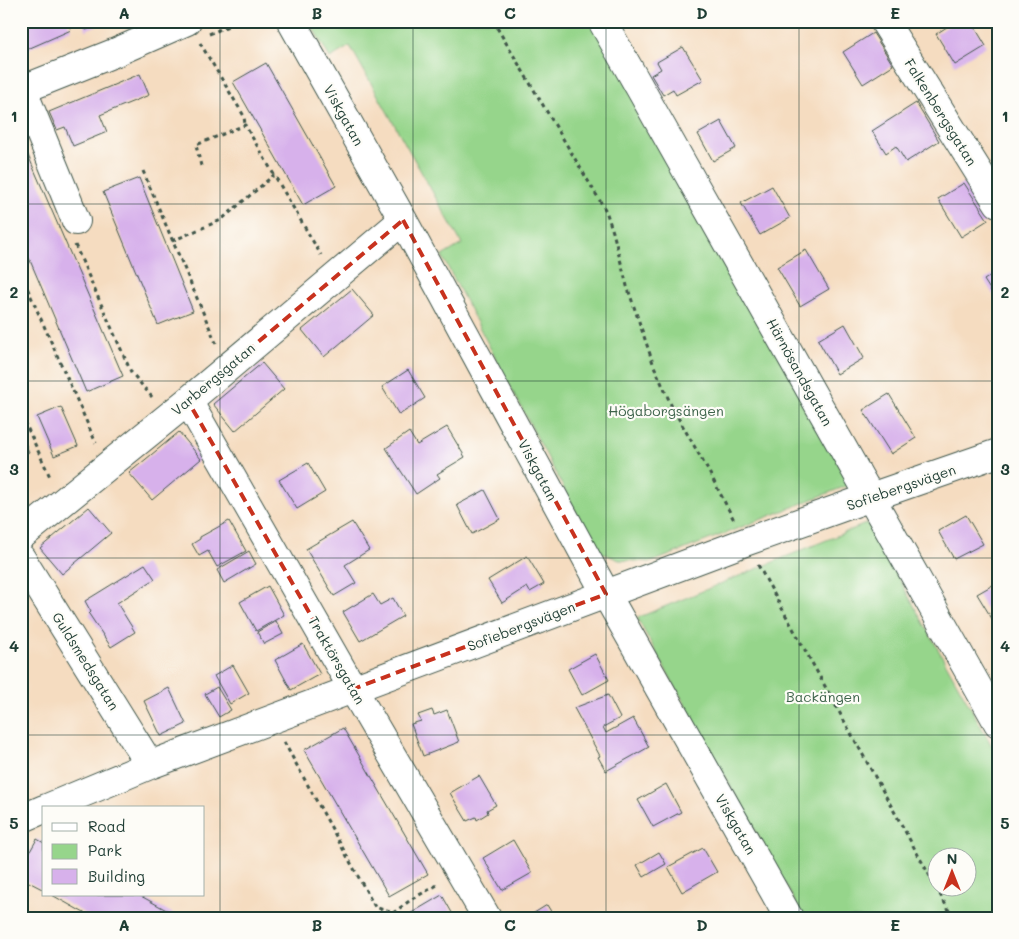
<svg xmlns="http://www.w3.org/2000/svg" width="1019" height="939" font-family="Mali,sans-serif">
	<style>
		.green { fill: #96d58b; stroke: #5a8960; fill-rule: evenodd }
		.building { fill: #d7b1eb }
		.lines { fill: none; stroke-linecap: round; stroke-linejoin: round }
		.minor-casing { stroke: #3f5549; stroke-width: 30 }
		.path { stroke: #3f5549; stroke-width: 3; stroke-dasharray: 4 4; stroke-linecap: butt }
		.minor { stroke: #fff; stroke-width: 28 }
		.marked { fill: none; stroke: #c8321e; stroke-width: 4; stroke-dasharray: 10 6; stroke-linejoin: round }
		.grid { fill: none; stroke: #1f3d34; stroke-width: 1; stroke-opacity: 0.55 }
		.labels { text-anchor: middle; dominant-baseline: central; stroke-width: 4.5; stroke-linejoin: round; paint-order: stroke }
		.street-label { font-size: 14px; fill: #1f3d34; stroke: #fdfcf7 }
		.park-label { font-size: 14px; fill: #3d634a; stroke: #fdfcf7 }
		.neatline { fill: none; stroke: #1f3d34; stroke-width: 2 }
		.grid-label { font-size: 16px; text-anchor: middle; font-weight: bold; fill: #1f3d34 }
	</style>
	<rect width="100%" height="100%" fill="#fdfcf7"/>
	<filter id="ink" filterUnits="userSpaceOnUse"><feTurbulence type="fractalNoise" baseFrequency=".02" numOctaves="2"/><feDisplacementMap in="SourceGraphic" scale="10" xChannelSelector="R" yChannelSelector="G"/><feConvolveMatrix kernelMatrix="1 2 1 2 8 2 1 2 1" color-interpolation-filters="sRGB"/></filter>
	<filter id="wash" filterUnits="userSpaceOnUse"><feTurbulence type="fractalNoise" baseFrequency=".0096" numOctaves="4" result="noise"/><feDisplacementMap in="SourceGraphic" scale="20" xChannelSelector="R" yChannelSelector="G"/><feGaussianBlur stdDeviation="1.12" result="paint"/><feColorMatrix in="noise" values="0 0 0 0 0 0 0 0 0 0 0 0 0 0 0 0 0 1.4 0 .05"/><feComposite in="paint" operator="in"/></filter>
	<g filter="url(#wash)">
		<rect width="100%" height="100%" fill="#f5dcc0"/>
		<path class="green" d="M309 21H592L854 483 652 562 619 560 596 550 442 256 462 244 350 46 330 58Z
			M868 523 998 757V918H804L637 618ZM936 856H966V886H936Z"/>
		<g id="blocks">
			<path class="building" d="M21 21H67L71 30 21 52Z
				M82 21H107L86 30Z
				M956 21H971L986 46 955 65 936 34Z
				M873 33 893 65 863 84 843 52Z
				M683 47 703 80 676 95 673 89 663 95 651 75 661 69 657 62Z
				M266 63 336 186 303 205 233 82Z
				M140 74 149 95 100 115 107 132 73 146 65 127 57 130 49 112Z
				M916 103 939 141 906 162 896 146 886 153 872 131Z
				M721 121 736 148 713 161 698 134Z
				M21 139 123 376 86 392 29 258 22 261 21 260Z
				M139 178 193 311 158 325 103 192Z
				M964 183 988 220 961 237 938 199Z
				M772 186 790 218 760 235 741 203Z
				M806 250 829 289 800 306 777 267Z
				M998 271V302L984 280Z
				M352 289 374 315 324 357 302 330Z
				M845 324 864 358 837 374 818 340Z
				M262 363 284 389 235 431 213 404Z
				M408 370 425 398 399 415 382 387Z
				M889 394 916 438 891 454 863 410Z
				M61 407 78 446 54 456 37 417Z
				M447 427 465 457 437 474 440 478 416 494 386 448 409 432 417 445Z
				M179 432 201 459 152 500 129 473Z
				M21 434 29 452 21 455Z
				M308 463 325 492 297 509 279 480Z
				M485 490 500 519 472 534 457 505Z
				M89 507 111 533 62 574 40 548Z
				M966 515 983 544 954 559 938 531Z
				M229 521 246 551 217 567 208 551 199 556 192 544 200 539V537Z
				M352 522 369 550 345 565 356 583 334 596 306 549Z
				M249 551 256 564 224 583 217 570Z
				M527 556 544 584 530 592 527 587 502 603 488 580Z
				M145 564 155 579 117 603 135 632 111 647 89 614 91 612 85 601Z
				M998 582V620L994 622 977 594Z
				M268 586 284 615 256 631 240 602Z
				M373 594 380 605 393 598 403 616 360 641 343 612Z
				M276 621 283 634 264 644 257 632Z
				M303 644 320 674 291 690 275 660Z
				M595 654 609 680 582 695 568 669Z
				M233 665 249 693 230 704 214 676Z
				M217 687 231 710 219 717 205 694Z
				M169 688 186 724 161 736 144 701Z
				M608 695 620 718 603 727 606 733 633 718 649 747 606 771 598 757 600 756 574 708Z
				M432 710 434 715 447 710 459 742 423 756 411 724 421 721 418 715Z
				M343 728 428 874 389 896 304 750Z
				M479 776 496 805 487 810 488 813 477 820 476 817 467 821 450 793Z
				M666 784 681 812 653 827 638 800Z
				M37 839 44 843V890L21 878V867Z
				M513 840 532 873 502 890 483 858Z
				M703 848 717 872 682 892 668 867Z
				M659 852 666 864 644 877 637 865Z
				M52 895H139L181 918H93Z
				M442 895 455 918H403Z
				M547 905 555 918H526Z"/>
		</g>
	</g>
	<g filter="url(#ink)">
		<use href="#blocks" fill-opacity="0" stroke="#3f5549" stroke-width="1"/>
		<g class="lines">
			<g class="minor-casing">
				<path id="minor" d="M291 21 403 220 606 594 789 918
					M602 21 998 723
					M884 21 998 203
					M21 86 76 221
					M21 90 114 53 187 21
					M188 401 353 689 487 918
					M21 536 188 401 403 220
					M21 558 150 765
					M47 808 150 765 745 542 871 497 998 453
					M21 819 44 809"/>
			</g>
			<path class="path" d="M493 21 606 211 613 232 627 286 654 366 672 407 709 472 734 520
				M209 34 241 21
				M200 43 244 116 245 125
				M201 166 196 145 245 125 321 255
				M143 171 216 343
				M172 241 221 220 274 175
				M75 245 131 372 152 397
				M21 274 96 443
				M21 414 51 479
				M758 565 953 918
				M284 742 375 907 393 913V918
				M393 913 412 899 439 884"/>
			<use href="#minor" class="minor"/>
		</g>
	</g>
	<path class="marked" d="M403 220 606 594 353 689 188 401Z"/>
	<path class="grid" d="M220 21V918M413 21V918M606 21V918M799 21V918M21 204H998M21 381H998M21 558H998M21 735H998"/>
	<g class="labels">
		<g class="street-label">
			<text transform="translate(941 112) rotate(58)">Falkenbergsgatan</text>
			<text transform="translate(344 115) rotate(61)">Viskgatan</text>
			<text transform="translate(800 372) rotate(61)">Härnösandsgatan</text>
			<text transform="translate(213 379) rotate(-40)">Varbergsgatan</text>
			<text transform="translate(538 470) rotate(62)">Viskgatan</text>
			<text transform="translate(901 487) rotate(-19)">Sofiebergsvägen</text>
			<text transform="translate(521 626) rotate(-21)">Sofiebergsvägen</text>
			<text transform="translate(337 660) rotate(60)">Traktörsgatan</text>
			<text transform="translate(86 661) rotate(58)">Guldsmedsgatan</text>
			<text transform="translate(736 824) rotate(60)">Viskgatan</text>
		</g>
		<g class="park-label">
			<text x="666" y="410">Högaborgsängen</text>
			<text x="823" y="696">Backängen</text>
		</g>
	</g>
	<rect width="1019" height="939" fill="none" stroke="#fdfcf7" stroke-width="55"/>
	<rect x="42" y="806" width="162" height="90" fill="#fdfcf7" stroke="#a4b0a9"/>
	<rect x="52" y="823" width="25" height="8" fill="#ffffff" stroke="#a4b0a9"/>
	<text x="88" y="832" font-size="15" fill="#1f3d34">Road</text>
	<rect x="52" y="844" width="25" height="15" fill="#96d58b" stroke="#a4b0a9"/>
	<text x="88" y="856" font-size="15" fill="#1f3d34">Park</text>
	<rect x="52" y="869" width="25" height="15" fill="#d7b1eb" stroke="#a4b0a9"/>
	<text x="88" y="882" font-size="15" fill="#1f3d34">Building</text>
	<g transform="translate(952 872)"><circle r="24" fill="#fdfcf7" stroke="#a4b0a9"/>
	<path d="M0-4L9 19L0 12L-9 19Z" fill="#c8321e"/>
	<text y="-8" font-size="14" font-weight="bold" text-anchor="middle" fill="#1f3d34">N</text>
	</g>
	<rect x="28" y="28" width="964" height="884" class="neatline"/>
	<g class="grid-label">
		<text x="124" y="19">A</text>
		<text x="317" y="19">B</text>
		<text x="510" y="19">C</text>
		<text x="702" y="19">D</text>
		<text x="895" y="19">E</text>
		<text x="14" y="122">1</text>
		<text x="1005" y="122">1</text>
		<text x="14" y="298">2</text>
		<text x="1005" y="298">2</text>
		<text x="14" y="475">3</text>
		<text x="1005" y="475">3</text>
		<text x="14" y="652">4</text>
		<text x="1005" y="652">4</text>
		<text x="14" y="829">5</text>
		<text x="1005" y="829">5</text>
		<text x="124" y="931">A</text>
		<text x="317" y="931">B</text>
		<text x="510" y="931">C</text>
		<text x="702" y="931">D</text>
		<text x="895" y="931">E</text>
	</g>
</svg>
